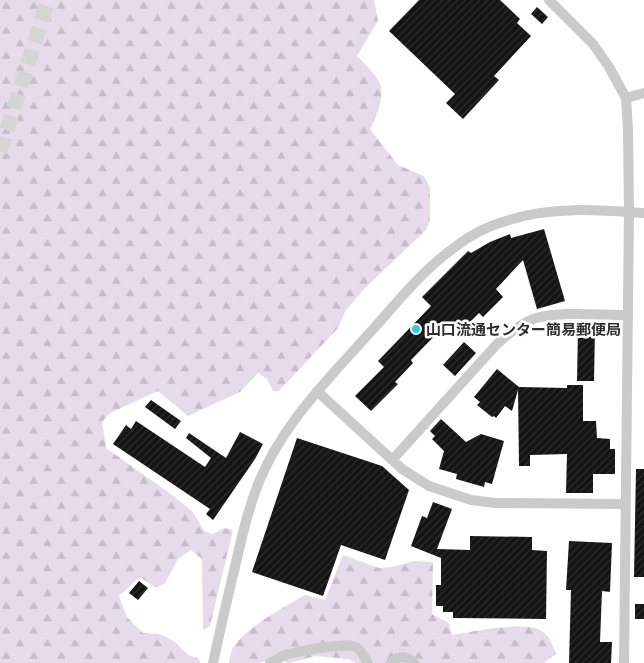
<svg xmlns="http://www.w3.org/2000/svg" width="644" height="663" font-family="'Space Grotesk','Noto Sans JP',sans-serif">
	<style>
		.forest { fill: url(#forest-firs) }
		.building { fill: url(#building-hatch) }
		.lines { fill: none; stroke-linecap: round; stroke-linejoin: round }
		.highway-tunnel { stroke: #d5d5d5; stroke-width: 15; stroke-dasharray: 15 8; stroke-linecap: butt }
		.minor { stroke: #cacaca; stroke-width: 10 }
		.poi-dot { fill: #30cee4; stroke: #fff; stroke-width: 2 }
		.labels { text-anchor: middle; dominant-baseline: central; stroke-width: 5; stroke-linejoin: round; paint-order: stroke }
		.poi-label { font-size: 15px; font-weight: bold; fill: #2d2d2d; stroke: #fff; text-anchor: start }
	</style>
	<defs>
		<pattern id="forest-firs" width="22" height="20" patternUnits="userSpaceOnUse" patternTransform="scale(1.25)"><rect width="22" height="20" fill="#e6dbeb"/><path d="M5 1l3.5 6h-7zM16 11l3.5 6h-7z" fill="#c6bcca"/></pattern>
		<pattern id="building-hatch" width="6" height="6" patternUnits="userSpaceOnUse" patternTransform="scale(1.25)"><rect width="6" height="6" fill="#141414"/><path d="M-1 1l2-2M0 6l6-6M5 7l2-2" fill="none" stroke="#2e2e2e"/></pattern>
	</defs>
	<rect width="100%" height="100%" fill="#fff"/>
	<path class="forest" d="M0 0H374L378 21 357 56C364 63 379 77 381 87 383 100 376 118 370 129L398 165 424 176 430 187V220L426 230 366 287 346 310 338 328 279 391H273L267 379 258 373 240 392 188 416 158 391 110 413 102 422 106 448 175 497 193 512 204 531 213 534 224 528 233 530 210 626 203 630 202 559 191 550 178 559 165 583 156 588 140 577 119 596 127 617 143 633 160 634 174 641 188 655 199 659 200 663H0Z
		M343 555 379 568 392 567 414 561 433 562 432 614 449 623 452 635C473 632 518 622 538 629 549 633 552 644 556 654L544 663H356L348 659 315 656 290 663H287L277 656 260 663H229C230 658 230 652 233 648 243 629 286 606 305 595L325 600Z"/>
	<path class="building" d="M419 0H500L520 19 517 23 531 36 494 76 499 80 463 119 446 103 455 94 389 31Z
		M537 7 548 17 542 24 531 14Z
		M544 229 565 301 537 309 523 260 496 289 503 297 483 317 479 313 458 334 447 323 411 360 413 363 395 382 398 384 371 411 355 396 384 367 378 361 431 306 422 297 468 251 471 253 490 242 510 234 511 238Z
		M578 329H595L594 381H577Z
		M464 342 476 353 455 376 443 365Z
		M497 369 519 387 567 388V385H583V421H596L597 438 610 439V449H615V474H593V493H566L567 454 530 455V466H519L518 390 512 411 505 406 496 418 494 416 492 417 477 405 480 402 474 397Z
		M151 400 181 421 175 429 145 407Z
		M441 419 466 442 481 434 504 441 492 484 485 482 484 487 456 479 457 474 439 469 444 451 432 439 435 436 430 431Z
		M136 421 205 467 211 458 186 438 189 433 226 458 240 432 263 444 255 459 213 520 206 514 210 509 113 444 126 425 131 429Z
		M297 438 382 466 409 490 385 560 341 545 323 596 252 572Z
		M636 469H644V577H634Z
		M433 502 452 509 437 549 470 550V536L532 537V550L547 551 546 619 453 618V612H443V606H436V585H441V558L411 546 422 516 427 518Z
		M569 541 612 543 610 592 602 591 600 642H612L611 663H569L571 590H566Z
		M139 581 148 588 138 600 129 593Z
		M635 604H644V619H635Z"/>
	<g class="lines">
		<path class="highway-tunnel" d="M0 152 48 0"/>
		<path class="minor" d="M549 0 593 44 609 67 626 98 628 130 629 212 624 663
			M626 98 644 93
			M317 391 402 469 429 486 471 500 495 503 625 504
			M393 459 497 344C508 334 521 323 536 318 563 311 599 315 627 315
			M213 663C220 631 227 599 235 567 241 540 247 513 257 487 281 424 331 376 375 327 400 299 424 269 455 247 470 235 490 225 509 220 552 206 600 210 644 213
			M270 663C276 660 282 656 288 654 301 651 344 642 356 647 361 650 365 658 368 663
			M390 663C398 656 406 655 414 663"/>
	</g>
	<circle class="poi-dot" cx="416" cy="329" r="5"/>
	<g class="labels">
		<g class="poi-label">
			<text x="426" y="329">山口流通センター簡易郵便局</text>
		</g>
	</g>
</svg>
